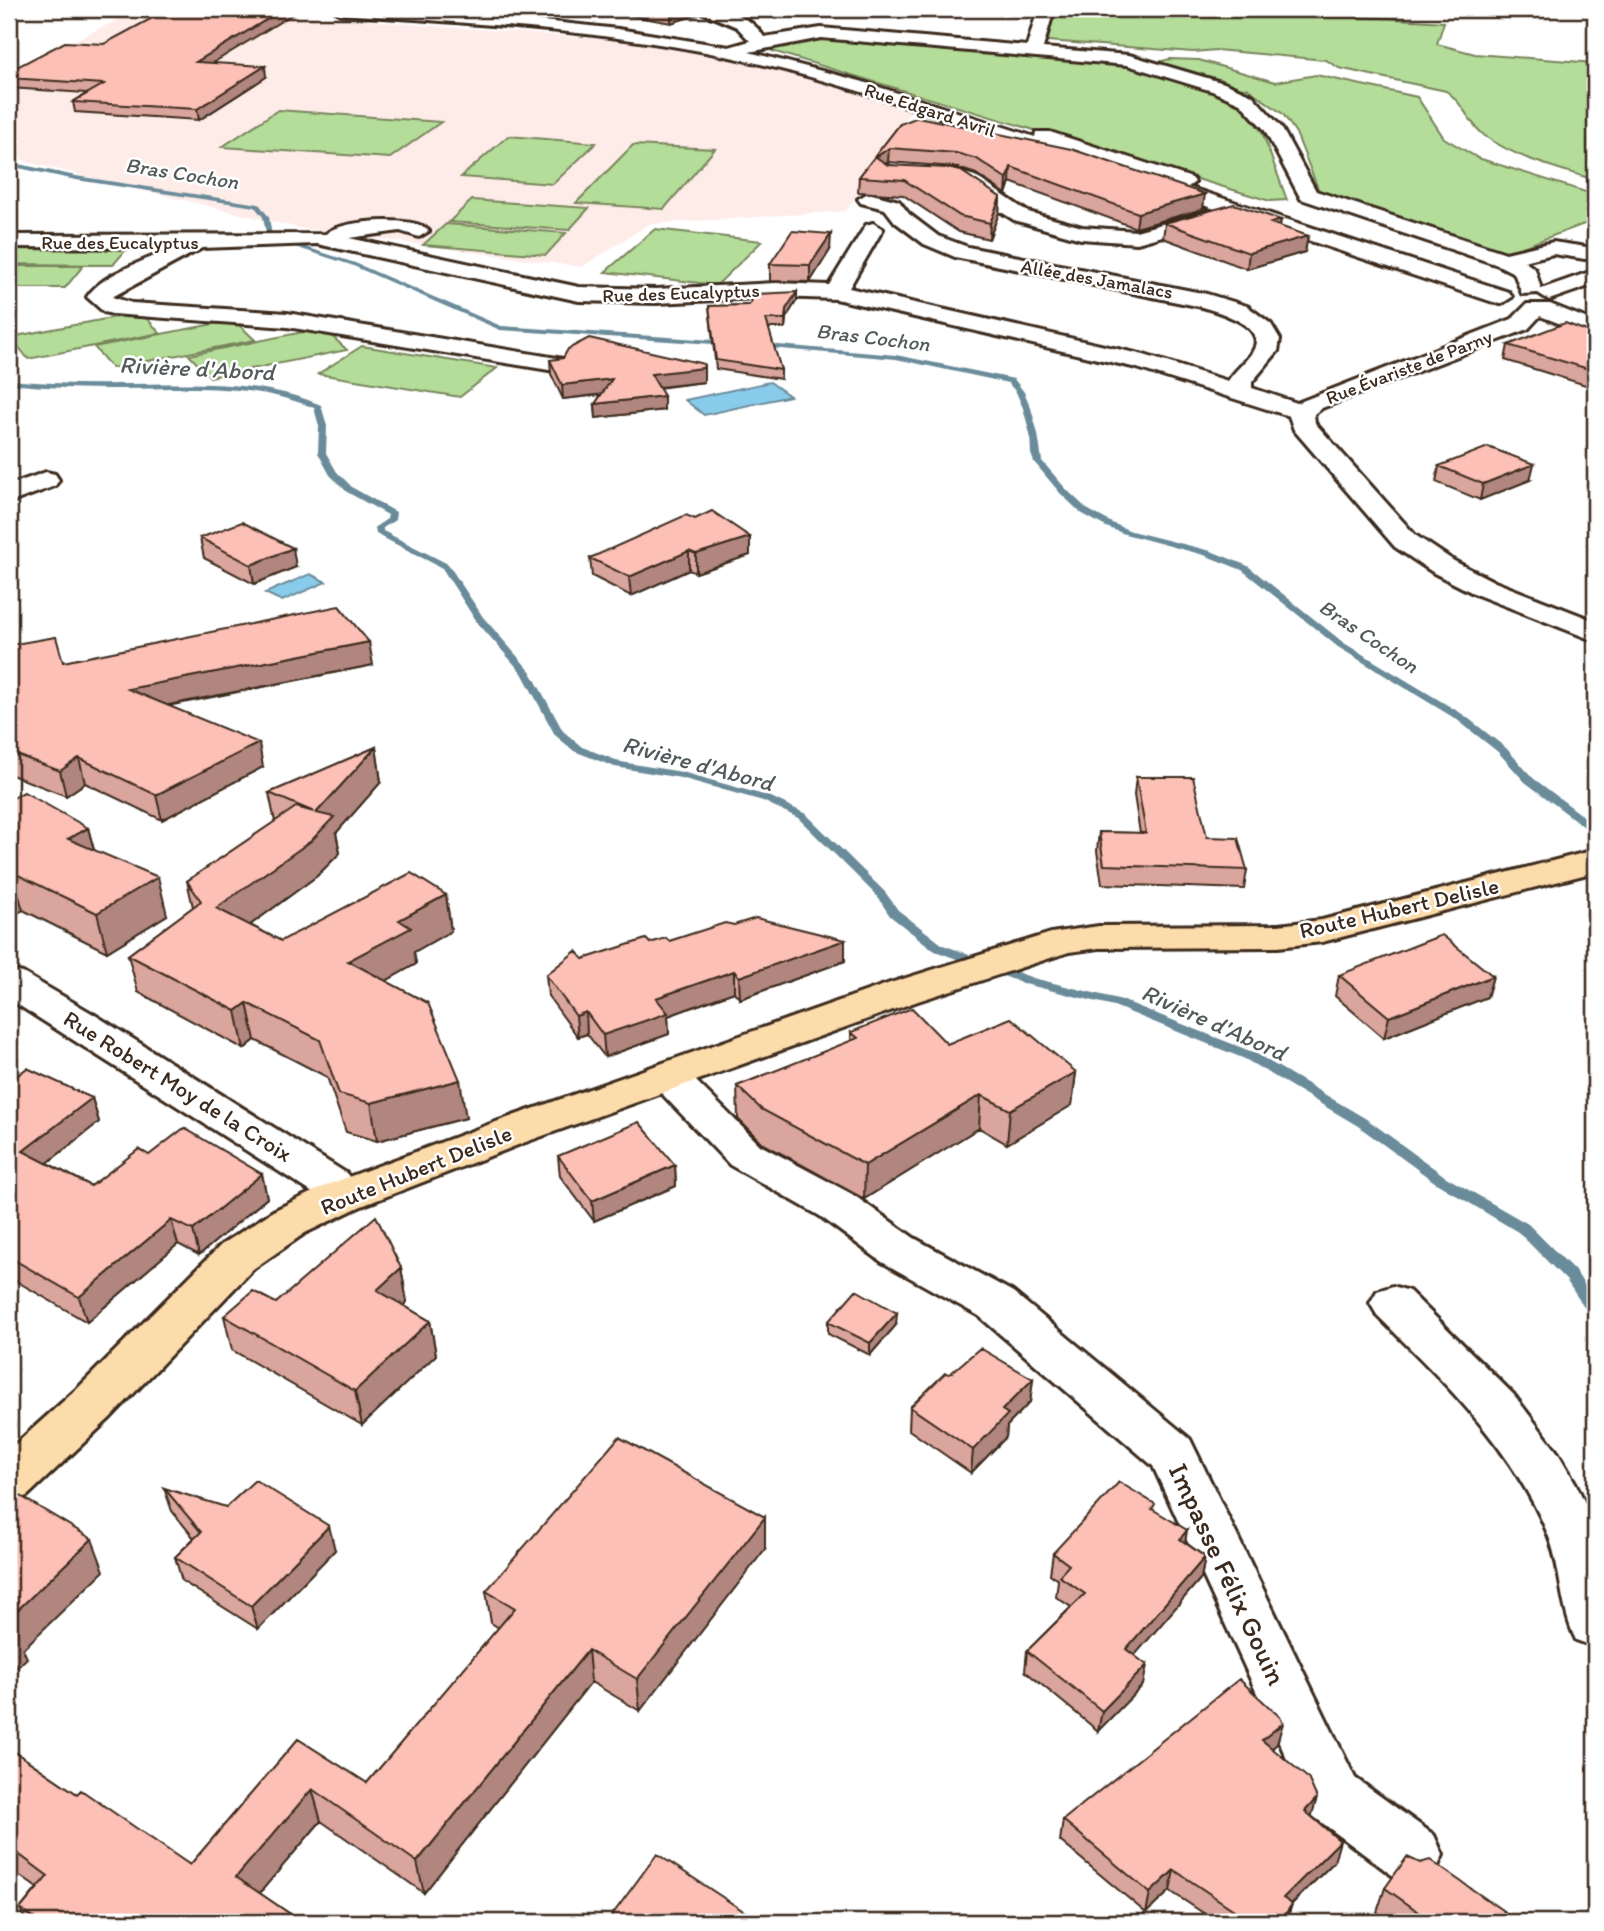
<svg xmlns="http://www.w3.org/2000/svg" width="1604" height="1931" font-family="Itim,sans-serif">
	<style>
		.built { fill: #feece9 }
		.green { fill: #b4dd99; stroke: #78845c; stroke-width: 2 }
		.water { fill: #89cbeb; stroke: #6a8b99; stroke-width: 2 }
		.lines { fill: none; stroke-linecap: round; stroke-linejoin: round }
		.stream { fill: #6a8b99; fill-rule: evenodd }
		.minor-casing { stroke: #3b2a1e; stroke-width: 6 }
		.major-casing { stroke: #3b2a1e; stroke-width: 6 }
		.minor { fill: #fff; fill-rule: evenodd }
		.major { fill: #fddcac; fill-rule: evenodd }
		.wall { fill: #d9a59d; stroke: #3b2a1e; stroke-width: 2 }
		.shaded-wall { fill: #b0867f; stroke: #3b2a1e; stroke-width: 2 }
		.building { fill: #fcc0b6; stroke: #3b2a1e; stroke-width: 2 }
		.labels { text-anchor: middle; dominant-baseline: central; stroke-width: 5; stroke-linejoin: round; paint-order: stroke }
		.far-street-label { font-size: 19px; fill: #3b2a1e; stroke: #fff }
		.far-water-label { font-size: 21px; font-style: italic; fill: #525a5c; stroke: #fff }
		.street-label { font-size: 23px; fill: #3b2a1e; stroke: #fff }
		.water-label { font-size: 24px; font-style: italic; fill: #525a5c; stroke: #fff }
		.near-street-label { font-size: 28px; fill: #3b2a1e; stroke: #fff }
	</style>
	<rect width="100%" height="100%" fill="#fff"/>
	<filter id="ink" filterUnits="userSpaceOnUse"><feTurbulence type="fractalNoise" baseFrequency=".0143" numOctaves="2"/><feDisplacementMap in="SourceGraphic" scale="14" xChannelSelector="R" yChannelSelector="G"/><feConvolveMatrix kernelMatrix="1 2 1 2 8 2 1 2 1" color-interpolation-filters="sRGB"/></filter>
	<g filter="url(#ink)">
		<path class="built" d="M134 12 334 18 639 42 782 70 911 110 846 211 649 224 582 267 299 228 27 162 9 151V72Z"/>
		<path class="green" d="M1055 9H1239L1444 22 1437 44 1475 54 1595 63V180C1558 168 1517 159 1485 136 1469 124 1463 102 1446 91L1339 68 1326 60 1216 50 1193 52 1048 41Z
			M842 36 1004 55 1121 64 1216 90 1240 104 1262 132 1287 200 1270 201 772 51 775 45 804 37Z
			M1170 59 1199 60 1275 82 1316 75 1417 97 1444 138 1478 158 1595 195V220L1504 254 1327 196 1319 191 1296 133 1283 114 1247 88 1232 87 1150 64Z
			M278 110 441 122 390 158 222 147Z
			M508 136 596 143 553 184 461 177Z
			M633 145 715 149 664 209 576 203Z
			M472 200 589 208 569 230 449 222Z
			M446 224 566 233 546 255 423 245Z
			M655 229 762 241 717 285 605 272Z
			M9 244 130 245 113 265 9 264Z
			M9 266H83L65 288H9Z
			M132 314H143L160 333 28 359 11 337Z
			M234 320 255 340 112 368 94 347Z
			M323 328 347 350 210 377 189 355Z
			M362 346 497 368 460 397 318 374Z"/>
		<path class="water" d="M770 382 790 396 704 415 685 400Z
			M310 574 326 582 282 601 265 593Z"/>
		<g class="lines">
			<path class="stream" d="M9 162 76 176 259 204 269 217 272 236 355 263 501 326 729 341 733 343 729 345 500 330 351 265 267 238 263 217 255 207 76 180 9 166Z
				M755 343 896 355 1014 379 1024 392 1031 408 1038 434 1042 461 1066 489 1087 509 1112 523 1131 531 1211 551 1248 566 1344 643 1464 715 1506 748 1533 778 1595 825V833L1591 832 1525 782 1498 752 1456 719 1338 647 1242 570 1204 555 1125 534 1106 527 1081 513 1060 493 1034 462 1031 454 1030 434 1023 408 1016 392 1008 383 896 359 758 347H755Z
				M9 380C45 383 81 385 117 384 184 384 258 378 321 405L327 426 326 453 337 472 353 488 396 512 395 520 383 528V531L448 564 483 617 531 672 563 731 582 747 621 762 682 772 771 797 806 814 885 892 898 910 943 945 1033 978 1122 1000 1255 1053 1368 1120 1446 1177 1528 1224 1576 1272 1595 1301V1318L1590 1316 1566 1280 1518 1232 1436 1183 1358 1126 1245 1059 1114 1006 1025 984 935 951 890 916 877 896 798 818 763 801 681 778 615 767 574 751 555 735 522 673 476 621 442 568 376 534 375 527 387 519 388 515 347 492 330 475 318 453 319 426 314 408C256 383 185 388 122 389 84 389 47 388 9 384Z"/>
			<g class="minor-casing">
				<path id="minor" d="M332 9H404L506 17 618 29 729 47 750 41 737 27 694 9C722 9 748 12 764 37L821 28 1027 46 1038 9H1054L1043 48 1129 55 1224 83 1252 95 1281 127 1316 191 1506 253 1553 242 1593 248 1595 252 1593 258 1585 259 1553 254 1524 261 1535 269 1541 289 1595 270V284L1549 300 1538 293 1522 294 1514 273 1498 265 1301 199 1264 129 1240 103 1212 91 1127 65 821 38 749 52 860 81 1035 137 1036 132H1050L1192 178 1195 182 1188 187 1509 292 1512 297 1501 304 1493 302 1149 187 1146 183 1153 178 1074 152 1073 158H1059C950 121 842 81 730 57 602 30 470 23 340 14Z
					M954 170 975 176 1028 212 1082 227 1136 231 1213 210 1223 216 1220 220 1137 243 1081 239 1014 220 944 176 947 172Z
					M868 193 899 201 909 214 938 236 968 247 1207 294 1247 306 1271 324 1280 339 1278 351 1252 382V388L1297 403 1512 319 1527 304H1550L1595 322V337L1540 316 1528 329 1322 408 1314 414 1315 423 1415 535 1454 561 1495 582 1595 621V641L1475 594 1434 573 1395 547 1294 430 1289 416 1137 368 836 299 776 297 656 303 579 301 317 244 202 248 112 297 132 303 287 313 563 359 567 364 563 369 555 371 287 327 112 314 104 312 87 297C104 272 146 261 173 248L9 247V235L326 234C338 220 417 215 429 231L419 237 400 231 349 238 579 287 656 289 776 283 829 285 866 225 873 223 883 229 849 288 1144 355 1228 381C1235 370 1246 362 1253 351 1268 326 1219 312 1202 307L955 257 924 244 895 222 885 209 861 203 858 199Z
					M46 472 55 474 59 480 55 486 9 503V485Z
					M9 970 23 973 95 1015 346 1173 365 1196 359 1207C339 1213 330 1209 316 1195L9 999Z
					M668 1064 683 1068 760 1145 852 1194 914 1238 1013 1292 1190 1439 1355 1778 1434 1835 1443 1855 1434 1875 1413 1884 1392 1875 1313 1816 1153 1466 979 1316 882 1262 820 1216 730 1165 647 1078 653 1068Z
					M1393 1286 1409 1291 1514 1395 1558 1453 1576 1484 1595 1524V1647L1576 1640C1559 1605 1562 1567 1547 1532 1511 1445 1442 1380 1377 1315L1370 1303 1377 1291Z"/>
			</g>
			<g class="major-casing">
				<path id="major" d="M1595 850V872L1322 942 1278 947 1099 948 1069 952 918 1001 523 1143 359 1207 305 1233 253 1269 111 1417 27 1496 9 1502V1450L77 1389 221 1245 273 1211 327 1185 493 1123 890 983 1051 933 1099 926 1278 925 1322 920Z"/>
			</g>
			<use href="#minor" class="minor"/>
			<use href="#major" class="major"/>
		</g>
		<path class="wall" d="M479 9H570L562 14H550Z
			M593 9H699V14L671 23Z
			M737 9H818L816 13Z
			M213 63 266 77 199 120 75 112 73 102 87 93 9 88V71Z
			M900 124 1203 209 1136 228 1010 182 1006 194 976 174 955 167 888 162 887 164 1000 197 999 213 989 239 959 232 903 195 858 192 859 177Z
			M1165 223 1280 227 1308 236 1305 252 1247 269 1163 238Z
			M830 250 810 282 770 281V264Z
			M797 292V300L786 318 785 328H768L781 370V379L716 369 709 306 749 305Z
			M1595 334V388L1505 360 1508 345Z
			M550 360 704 382 658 388 664 396V410L596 418 595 404 601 395 563 399 551 374Z
			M1439 466 1530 480 1480 500 1436 482Z
			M695 519 750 537V555L696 573 689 570 631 596 592 576 590 558Z
			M200 538 296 567 254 584 204 558Z
			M9 645 63 662 373 665 168 706 263 767 162 820 85 783 66 796 9 774Z
			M376 747 381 782 336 833 340 853 317 876 250 925 281 941 446 895 451 931 414 952 416 964 386 981 466 1118 377 1141 346 1132 327 1077 255 1040 244 1049 138 992 128 955 193 907 187 881 275 822 269 793Z
			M1136 777 1247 870 1244 889 1102 884 1097 851 1099 832 1140 833 1134 795Z
			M9 800 88 828 94 850 167 915 107 952 23 910 9 918Z
			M669 941 845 961 740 999 734 992 668 1016 669 1034 605 1057 587 1034 578 1037 548 996 546 975 583 959Z
			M1339 975 1493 976 1487 997 1384 1038 1335 996Z
			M851 1032 947 1044 1076 1072 1072 1105 1007 1144 979 1128 864 1199 762 1143 738 1119 737 1086 851 1041Z
			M9 1082 92 1098 99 1122 47 1163 91 1186 149 1155 262 1174 267 1198 199 1255 178 1244 87 1322 9 1277Z
			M558 1156 675 1165 676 1186 594 1221 560 1176Z
			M401 1268 407 1302 403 1305 430 1321 436 1355 362 1425 232 1350 224 1316 276 1303Z
			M828 1322 896 1325 870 1355 828 1334Z
			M950 1374 1033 1379 1030 1402 1007 1426 1006 1437 971 1473 909 1430 910 1407Z
			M164 1488 335 1550 258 1629 182 1581 175 1557 194 1538 172 1511Z
			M1154 1510 1185 1542 1205 1557 1201 1578 1134 1655 1143 1685 1098 1731 1025 1671 1027 1651 1071 1607 1056 1597 1058 1580 1050 1574 1053 1553Z
			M765 1549 640 1711 591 1682 424 1893 321 1821 259 1893 302 1922H26L20 1909 37 1888 9 1868V1748L77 1794 190 1865 298 1739 367 1783 499 1628 491 1623 486 1591Z
			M1277 1744 1272 1748 1312 1817 1334 1862 1292 1904 1286 1922H1217L1170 1891 1146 1913 1060 1841 1063 1820Z
			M1385 1888 1512 1917 1510 1922H1392L1377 1912Z"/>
		<path class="shaded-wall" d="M284 9H301L198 72 196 62Z
			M561 9H570L562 14Z
			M685 9H699V14L671 23V14Z
			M265 66 266 77 199 120 197 109Z
			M889 148 888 162 876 172V157Z
			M1011 167 1010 182 1006 194 1007 179Z
			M1205 194 1203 209 1136 228 1138 213Z
			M1000 197 999 213 989 239 990 223Z
			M1281 220 1279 235 1271 223Z
			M831 234 830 250 810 282V265Z
			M1308 236 1305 252 1247 269 1249 253Z
			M797 292V300L786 318 785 328 786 309Z
			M704 364V382L651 388V374Z
			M612 379 613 393 563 399 562 385Z
			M664 396V410L596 418 595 404Z
			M1534 464 1530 480 1480 500 1483 484Z
			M750 537V555L696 573V554Z
			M293 548 296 567 254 584 251 565Z
			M689 551V570L631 596 629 577Z
			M369 642 373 665 133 712 128 689Z
			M259 743 263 767 162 820 156 795Z
			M376 747 381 782 336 833 340 853 317 876 224 944 216 908 316 813Z
			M79 758 85 783 66 796 60 771Z
			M88 828 98 865 68 839Z
			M12 872 23 910 9 918V873Z
			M158 877 167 915 107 952 97 913Z
			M446 895 451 931 414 952 416 964 355 998 348 961 399 920Z
			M845 940V961L740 999 739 977Z
			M734 971V992L668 1016 669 1034 605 1057 603 1035 656 998Z
			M1493 976 1487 997 1384 1038 1389 1017Z
			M247 1003 255 1040 244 1049 236 1011Z
			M586 1012 587 1034 578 1037 576 1016Z
			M1076 1072 1072 1105 1007 1144 1010 1110Z
			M460 1080 466 1118 377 1141 371 1103Z
			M981 1095 979 1128 864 1199 865 1165Z
			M92 1098 99 1122 31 1176 23 1151Z
			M675 1165 676 1186 594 1221 592 1201Z
			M262 1174 267 1198 199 1255 193 1230Z
			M171 1220 178 1244 87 1322 79 1297Z
			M401 1268 407 1302 383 1324 377 1290Z
			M897 1313 896 1325 870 1355V1343Z
			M430 1321 436 1355 362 1425 355 1391Z
			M1033 1379 1030 1402 1007 1426 1006 1437 971 1473 973 1450 1002 1410Z
			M765 1517V1549L640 1711 637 1679Z
			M329 1526 335 1550 258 1629 251 1606Z
			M1187 1530 1184 1551 1180 1539Z
			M92 1539 104 1571 23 1649 27 1658 9 1675V1618Z
			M1205 1557 1201 1578 1123 1669 1126 1649Z
			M588 1650 591 1682 424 1893 417 1862Z
			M1147 1665 1143 1685 1098 1731 1102 1711Z
			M1283 1723 1277 1744 1257 1761 1262 1740Z
			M312 1789 321 1821 247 1908 236 1877Z
			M1317 1798 1311 1818 1305 1811Z
			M1340 1841 1334 1862 1277 1918 1283 1898Z
			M1174 1870 1170 1891 1146 1913 1150 1893Z
			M1292 1904 1286 1922H1280Z"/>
		<path class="building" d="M169 9H284L196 62 265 66 197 109 73 102 104 84 9 78V71L65 42 104 44Z
			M645 9H685L671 14Z
			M918 117 1071 149 1205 194 1138 213 1011 167 1007 179 977 159 956 153 889 148 876 157 888 165 947 168 961 171 1000 197 990 223 960 216 904 180 859 177 900 124Z
			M1234 204 1281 220 1271 223 1308 236 1249 253 1165 223Z
			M792 231 831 234 810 265 770 264Z
			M797 292 786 309 785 319H766L781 370 716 360 709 306 749 305 756 294Z
			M1565 323 1595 334V371L1508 345Z
			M589 338 704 364 703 368 651 374 664 396 595 404 612 379 562 385 550 360 563 358 568 349Z
			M1488 447 1534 464 1483 484 1439 466Z
			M712 511 750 537 696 554 689 551 629 577 590 558 686 515 695 519Z
			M242 522 293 548 251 565 200 538Z
			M339 606 369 642 128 689 259 743 156 795 79 758 60 771 9 752V645L56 637 63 662Z
			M376 747 316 813 334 817 311 841 216 908 281 941 411 873 446 895 399 920 411 928 348 961 428 1003 460 1080 371 1103 339 1094 320 1040 247 1003 236 1011 128 955 201 901 187 881 296 807 314 812 269 793Z
			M1136 777H1193L1207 837 1238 838 1247 870 1104 865 1099 832 1146 833Z
			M24 792 88 828 68 839 158 877 97 913 12 872 9 873V800Z
			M756 918 845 940 739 977 734 971 656 998 668 1013 603 1035 586 1012 576 1016 546 975 576 951 583 959 646 939 650 943 666 938 669 941 725 923 734 925Z
			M1442 935 1493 976 1389 1017 1339 975Z
			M912 1008 947 1044 1011 1018 1076 1072 1010 1110 981 1095 865 1165 761 1109 737 1086 858 1038 851 1032Z
			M27 1068 92 1098 23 1151 91 1186 139 1149 149 1155 184 1128 262 1174 193 1230 171 1220 79 1297 9 1257V1082Z
			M639 1122 675 1165 592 1201 558 1156Z
			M376 1216 401 1268 377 1290 430 1321 355 1391 224 1316 253 1291 276 1303Z
			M856 1290 897 1313 870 1343 828 1322Z
			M980 1348 1033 1379 1002 1410 1008 1414 973 1450 910 1407 945 1373 950 1374Z
			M619 1437 765 1517 637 1679 588 1650 417 1862 312 1789 236 1877 302 1922H40L20 1909 48 1876 9 1847V1748L77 1794 81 1790 190 1865 298 1739 367 1783 515 1608 486 1591Z
			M255 1480 329 1526 251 1606 175 1557 201 1532 164 1488 226 1507Z
			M1119 1482 1155 1504 1152 1509 1187 1530 1180 1539 1205 1557 1126 1649 1147 1665 1102 1711 1027 1651 1085 1594 1059 1576 1069 1565 1053 1553Z
			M9 1489 92 1539 9 1618Z
			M9 1622 14 1626 9 1631Z
			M1239 1679 1280 1717 1283 1723 1262 1740 1308 1778 1317 1798 1305 1811 1340 1841 1283 1898 1292 1904 1280 1922H1252L1174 1870 1150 1893 1063 1820Z
			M657 1854 751 1916 746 1922H607Z
			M1407 1857 1420 1863 1430 1860 1512 1917 1509 1922H1433L1385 1888Z"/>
	</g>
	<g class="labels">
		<g class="far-street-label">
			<text transform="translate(930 110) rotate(18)">Rue Edgard Avril</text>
			<text x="120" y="242">Rue des Eucalyptus</text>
			<text transform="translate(1097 279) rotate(10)">Allée des Jamalacs</text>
			<text transform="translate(681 293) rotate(-2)">Rue des Eucalyptus</text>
			<text transform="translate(1409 367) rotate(-21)">Rue Évariste de Parny</text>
		</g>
		<g class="far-water-label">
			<text transform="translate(182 173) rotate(9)">Bras Cochon</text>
			<text transform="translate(873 337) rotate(7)">Bras Cochon</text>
			<text transform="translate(1369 636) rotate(34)">Bras Cochon</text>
		</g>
		<g class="street-label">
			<text transform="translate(1399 908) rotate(-13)">Route Hubert Delisle</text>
			<text transform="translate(178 1086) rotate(32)">Rue Robert Moy de la Croix</text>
			<text transform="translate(416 1170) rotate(-22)">Route Hubert Delisle</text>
		</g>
		<g class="water-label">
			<text transform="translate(197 368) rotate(3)">Rivière d'Abord</text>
			<text transform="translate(698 763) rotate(15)">Rivière d'Abord</text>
			<text transform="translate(1214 1022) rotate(24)">Rivière d'Abord</text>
		</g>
		<g class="near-street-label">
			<text transform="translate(1228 1574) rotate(65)">Impasse Félix Gouin</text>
		</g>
	</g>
	<rect width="1604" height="1931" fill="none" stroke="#fff" stroke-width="35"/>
	<rect x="18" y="18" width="1569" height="1896" fill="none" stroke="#3b2a1e" stroke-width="2.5" filter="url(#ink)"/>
</svg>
